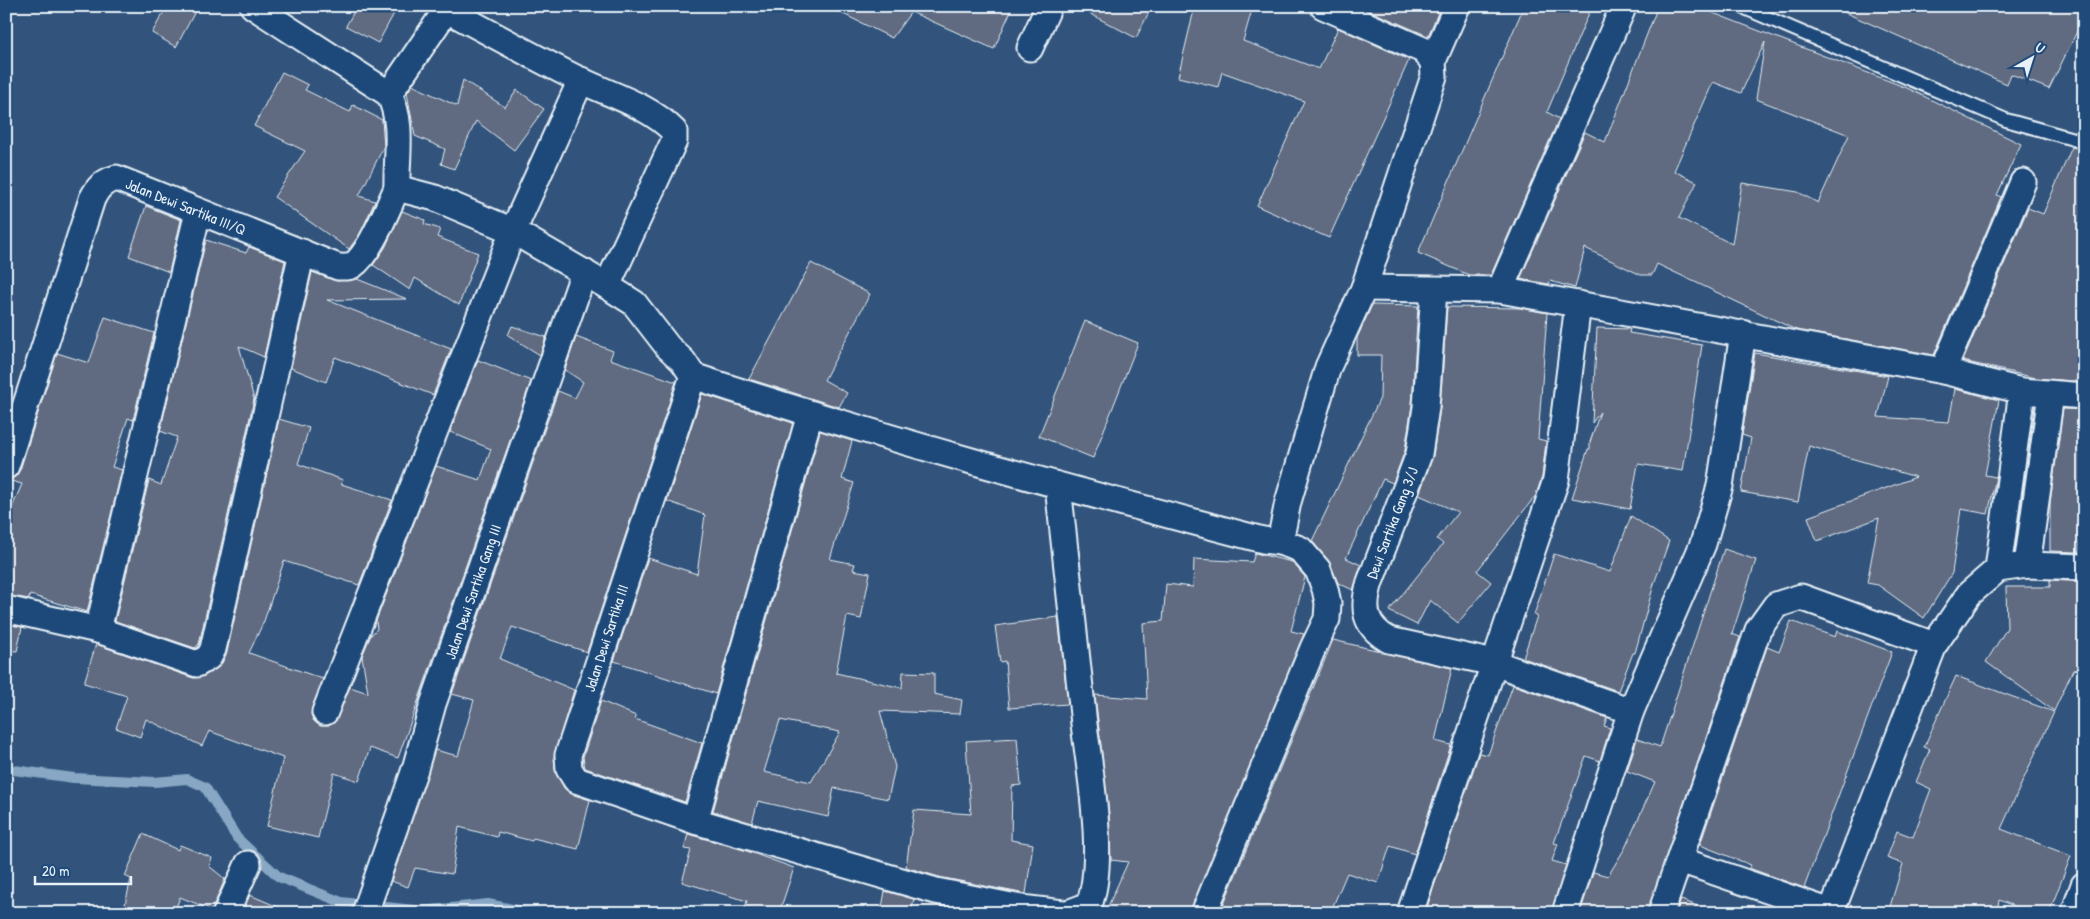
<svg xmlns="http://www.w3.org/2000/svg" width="2090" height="919" font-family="'Patrick Hand',sans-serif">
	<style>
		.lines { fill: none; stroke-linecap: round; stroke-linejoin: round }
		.stream { stroke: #87a7c4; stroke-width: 10 }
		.building { fill: #606b80; stroke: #e8f1f8; fill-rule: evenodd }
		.lane-casing { stroke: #e8f1f8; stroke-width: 16 }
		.street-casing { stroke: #e8f1f8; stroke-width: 29 }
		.lane { stroke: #1f4a7a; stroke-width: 12 }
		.street { stroke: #1f4a7a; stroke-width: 25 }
		.labels { text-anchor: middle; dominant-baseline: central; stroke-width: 5; stroke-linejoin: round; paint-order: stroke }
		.street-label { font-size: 15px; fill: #e8f1f8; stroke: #1f4a7a }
	</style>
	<rect width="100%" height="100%" fill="#32547c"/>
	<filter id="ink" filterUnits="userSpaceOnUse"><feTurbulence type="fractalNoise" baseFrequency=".02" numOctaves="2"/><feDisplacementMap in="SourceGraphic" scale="10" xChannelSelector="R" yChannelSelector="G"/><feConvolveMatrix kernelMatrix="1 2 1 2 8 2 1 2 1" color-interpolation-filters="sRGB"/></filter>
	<g filter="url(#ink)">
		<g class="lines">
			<path class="stream" d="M6 769 74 778 155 782 187 779 205 787 237 838 279 877 341 902 423 911 488 904 532 913"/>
		</g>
		<path class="building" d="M167 6H198L176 47 152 33Z
			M357 6H398L378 43 346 26Z
			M827 6H1013L994 49 911 12 892 38Z
			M1075 6H1152L1136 38Z
			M1195 6H1253L1243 41 1319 69 1338 28 1409 60 1329 238 1257 206 1304 101 1222 72 1218 87 1178 77Z
			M1359 6H1441L1428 36Z
			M1524 6H1592L1547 112 1559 119 1491 275H1469L1418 253Z
			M1658 6H1695L1907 88 2021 144 1997 195 2001 197 1934 355 1796 330 1657 264 1652 275H1641L1585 248 1575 288 1550 281 1549 284 1520 279 1585 132 1605 142ZM1765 42 1756 99 1849 135 1818 203 1798 192 1742 183 1732 244 1679 218 1697 182 1674 171 1713 82 1741 93Z
			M1830 6H2084V17L2049 89 2011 74 2007 84Z
			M282 72 308 85 305 90 350 112 353 105 382 120 384 146 359 196 375 201 360 234 349 249 274 197 305 151 254 126Z
			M463 80 505 107 517 90 544 109 514 150 476 121 454 169 441 164 445 149 415 136 407 93 412 85 457 106Z
			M2072 147 2084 150V382L2036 378 1963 361 2028 208 2043 214Z
			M146 206 181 220 169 272 129 256Z
			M402 211 425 220 424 224 440 229 437 237 478 253 459 305 415 278 410 290 373 265 385 248Z
			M206 240 246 253 249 247 285 261 264 357 239 346 254 399 199 644 195 648 115 621 149 480 161 485 177 437 160 431Z
			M811 263 870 294 824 380 847 393 839 407 749 379Z
			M312 272 337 281 357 279 407 299 327 300 451 349 433 395 335 357 326 382 291 368Z
			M1372 305 1418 306 1412 405 1405 450 1393 483 1383 479 1346 558 1361 565 1353 590 1338 583 1329 561 1312 541 1380 398 1381 355H1357V338Z
			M1447 307 1520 308 1547 313 1538 439 1546 441 1542 477 1536 495 1477 571 1491 582 1458 623 1430 600 1417 625 1389 611 1443 544 1437 539 1458 512 1419 495 1433 456 1440 408Z
			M105 317 154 333 133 420 128 418 112 467 122 470 87 612 30 595 29 599 6 595V522L22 484 11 481V479L16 476 20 470 57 353 89 363Z
			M1085 321 1138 343 1093 458 1039 436Z
			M512 326 546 337 540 355 508 335Z
			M1597 328 1630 329 1629 333 1702 345 1683 471 1638 464 1630 509 1572 498 1588 449H1590V442L1600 412 1592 423Z
			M576 337 613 351 610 359 676 382 587 652 512 627 500 659 574 690 554 756 555 770 564 788 571 794 590 800 578 849 533 838 532 841 498 832 497 837 459 827 452 874 415 868 408 887 391 881 435 750 458 756 474 700 452 694 558 391 575 398 583 382 565 370Z
			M1755 353 1888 376 1878 417 1949 422 1955 389 1999 400 1985 475 1996 477 1988 514 1961 509 1952 573 1924 618 1878 585 1867 583 1879 518 1817 541 1808 517 1916 477 1809 446 1798 502 1741 492 1751 438 1742 435Z
			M478 360 531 381 398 758 370 748 359 781 334 773 318 838 267 826 283 758 209 731 202 746 146 719 140 737 116 728 127 696 84 683 96 644 193 678 204 676 216 669 222 663 227 652 279 419 309 428 298 464 343 480 341 484 392 500 359 585 284 561 264 621 249 653 323 679 311 714 314 721 320 726H328L334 723 350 687 368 693 362 656 371 635 377 629 376 621 436 466 480 480 491 449 450 432Z
			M702 394 793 423 716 694 614 661 648 558 697 574 705 515 667 501Z
			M2063 409 2084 410V484L2079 552 2050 551V503Z
			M820 431 852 441 842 479 854 483 830 559 855 564 853 570 870 573 861 619 847 616 836 673 902 688 903 672 934 673V694L962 700 960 714 880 711 895 767 888 799 834 788 828 817 758 801 752 823 713 811ZM780 720 840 732 811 782 764 772Z
			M1631 516 1669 541 1654 584 1635 653H1633L1618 691 1523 658 1537 616 1534 615 1554 554 1610 572Z
			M1724 549 1756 560 1732 634 1740 637 1647 913H1580L1593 872 1608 876 1625 848 1655 782 1627 771 1637 739 1660 747Z
			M1255 553 1292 562 1305 577 1291 631 1304 634 1190 913H1105L1128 862 1111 860 1109 815 1095 695 1147 699 1143 623 1163 621 1166 584 1193 587 1194 559 1252 562Z
			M2050 580 2084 582V668L2073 670 2054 711 1986 662 2007 628 2006 587H2050Z
			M1058 617 1068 704 1009 708 1005 661 1000 662 995 626Z
			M1791 621 1835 637 1837 631 1892 652 1804 888 1749 868 1751 865 1700 845 1767 647 1779 652Z
			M6 624 22 627 17 651 6 650Z
			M1333 640 1452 668 1435 741 1451 745 1415 854 1390 846 1378 883 1347 873 1330 913H1220Z
			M1956 676 2054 712 2001 829 2071 856 2049 913H2031L1999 900 1997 913H1888L1903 864 1887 858 1897 831 1913 837 1931 789 1916 782 1930 749 1924 747Z
			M1513 685 1607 718 1604 726 1610 728 1600 761 1586 756 1554 843 1558 844 1552 861 1566 865 1551 913H1425L1479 753 1488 755Z
			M601 701 636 716 635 719 702 743 685 802 585 768 583 757Z
			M1017 738 1021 785 1012 786 1011 840 1033 844 1026 894 939 877 906 867 914 810 971 814 966 741Z
			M143 834 178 850 180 845 212 858 209 866 225 879 212 910 180 897 174 913H123L131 879 125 876Z
			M688 834 744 850 794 868 779 913H743L747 901 682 882 691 850 684 849Z
			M885 891 914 899 911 913H881Z
			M250 895 292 913H242Z
			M1681 900 1709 910 1708 913H1676Z"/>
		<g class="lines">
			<g class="lane-casing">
				<path id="lane" d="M1740 6 2006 120 2084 142"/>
			</g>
			<g class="street-casing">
				<g id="street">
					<path d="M253 6 389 94C404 124 396 156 397 188L435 198 513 231 607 286 634 303 668 347 683 361 693 376C881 438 1072 490 1263 540L1280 542 1288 502 1328 367 1364 288 1434 76 1433 61 1423 50 1323 6"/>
					<path d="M447 10C491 33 535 58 580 80 613 96 648 105 674 131V141L607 286"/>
					<path d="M1030 48 1049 6"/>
					<path d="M1433 61 1457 6"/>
					<path d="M389 94 449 6"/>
					<path d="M1364 288 1500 290 1943 371 2022 391 2084 396"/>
					<path d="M1434 290 1426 407 1419 454 1370 582C1362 608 1364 626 1389 640L1494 663 1631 711"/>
					<path d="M1500 290 1622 10"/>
					<path d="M1943 371 2023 182"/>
					<path d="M693 376 568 755 569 769 576 780 695 821 936 891 1021 908 1063 913"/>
					<path id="s1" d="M6 466 92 199C98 187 103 182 116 178L338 267C344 267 348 268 353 265 370 254 388 207 397 188"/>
					<path d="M1058 486C1067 566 1076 645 1084 724 1090 773 1106 860 1089 905L1068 913"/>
					<path d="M2027 565 2051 394"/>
					<path d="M1998 569 2022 391"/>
					<path d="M6 609 98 630 197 664 209 657 213 649 302 252"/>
					<path d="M98 630 198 212"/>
					<path d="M325 712 513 231 581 80"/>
					<path d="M695 821 810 414"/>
					<path d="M1680 860 1831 912"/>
					<path d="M226 913 248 864"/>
					<path id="s2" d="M365 913 415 769 433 704 584 272"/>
					<path d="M1204 913 1313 648 1327 619 1328 603 1325 589 1318 570 1300 549 1280 542"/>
					<path d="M1410 913 1556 480 1578 304"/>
					<path d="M1565 913 1631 711 1703 544 1720 486 1743 333"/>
					<path d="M1661 913 1758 630 1776 605 1801 597 1934 645"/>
					<path d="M1831 913 1934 645 1969 594 1998 569 2027 565 2084 567"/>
					<path d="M2074 913 2084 885"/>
				</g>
			</g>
			<use href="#lane" class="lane"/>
			<use href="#street" class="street"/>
		</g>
	</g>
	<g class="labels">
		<g class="street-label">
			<text stroke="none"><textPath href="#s1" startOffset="389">Jalan Dewi Sartika III/Q</textPath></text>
			<text transform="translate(1392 523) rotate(-69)">Dewi Sartika Gang 3/J</text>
			<text stroke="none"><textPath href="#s2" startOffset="339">Jalan Dewi Sartika Gang III</textPath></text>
			<text transform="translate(606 638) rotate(-72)">Jalan Dewi Sartika III</text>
		</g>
	</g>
	<rect width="2090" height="919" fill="none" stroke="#1f4a7a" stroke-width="25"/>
	<rect x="12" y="12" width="2065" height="894" fill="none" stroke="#e8f1f8" stroke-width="2" filter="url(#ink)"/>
	<g transform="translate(2032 58) rotate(39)" stroke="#1f4a7a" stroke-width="4" paint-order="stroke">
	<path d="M0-4L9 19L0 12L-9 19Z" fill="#e8f1f8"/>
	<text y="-8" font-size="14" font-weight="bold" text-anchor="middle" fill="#e8f1f8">U</text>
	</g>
	<path d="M35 876v8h96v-8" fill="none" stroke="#e8f1f8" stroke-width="2.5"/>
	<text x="42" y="876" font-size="15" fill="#e8f1f8" stroke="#1f4a7a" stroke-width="4" paint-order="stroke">20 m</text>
</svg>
